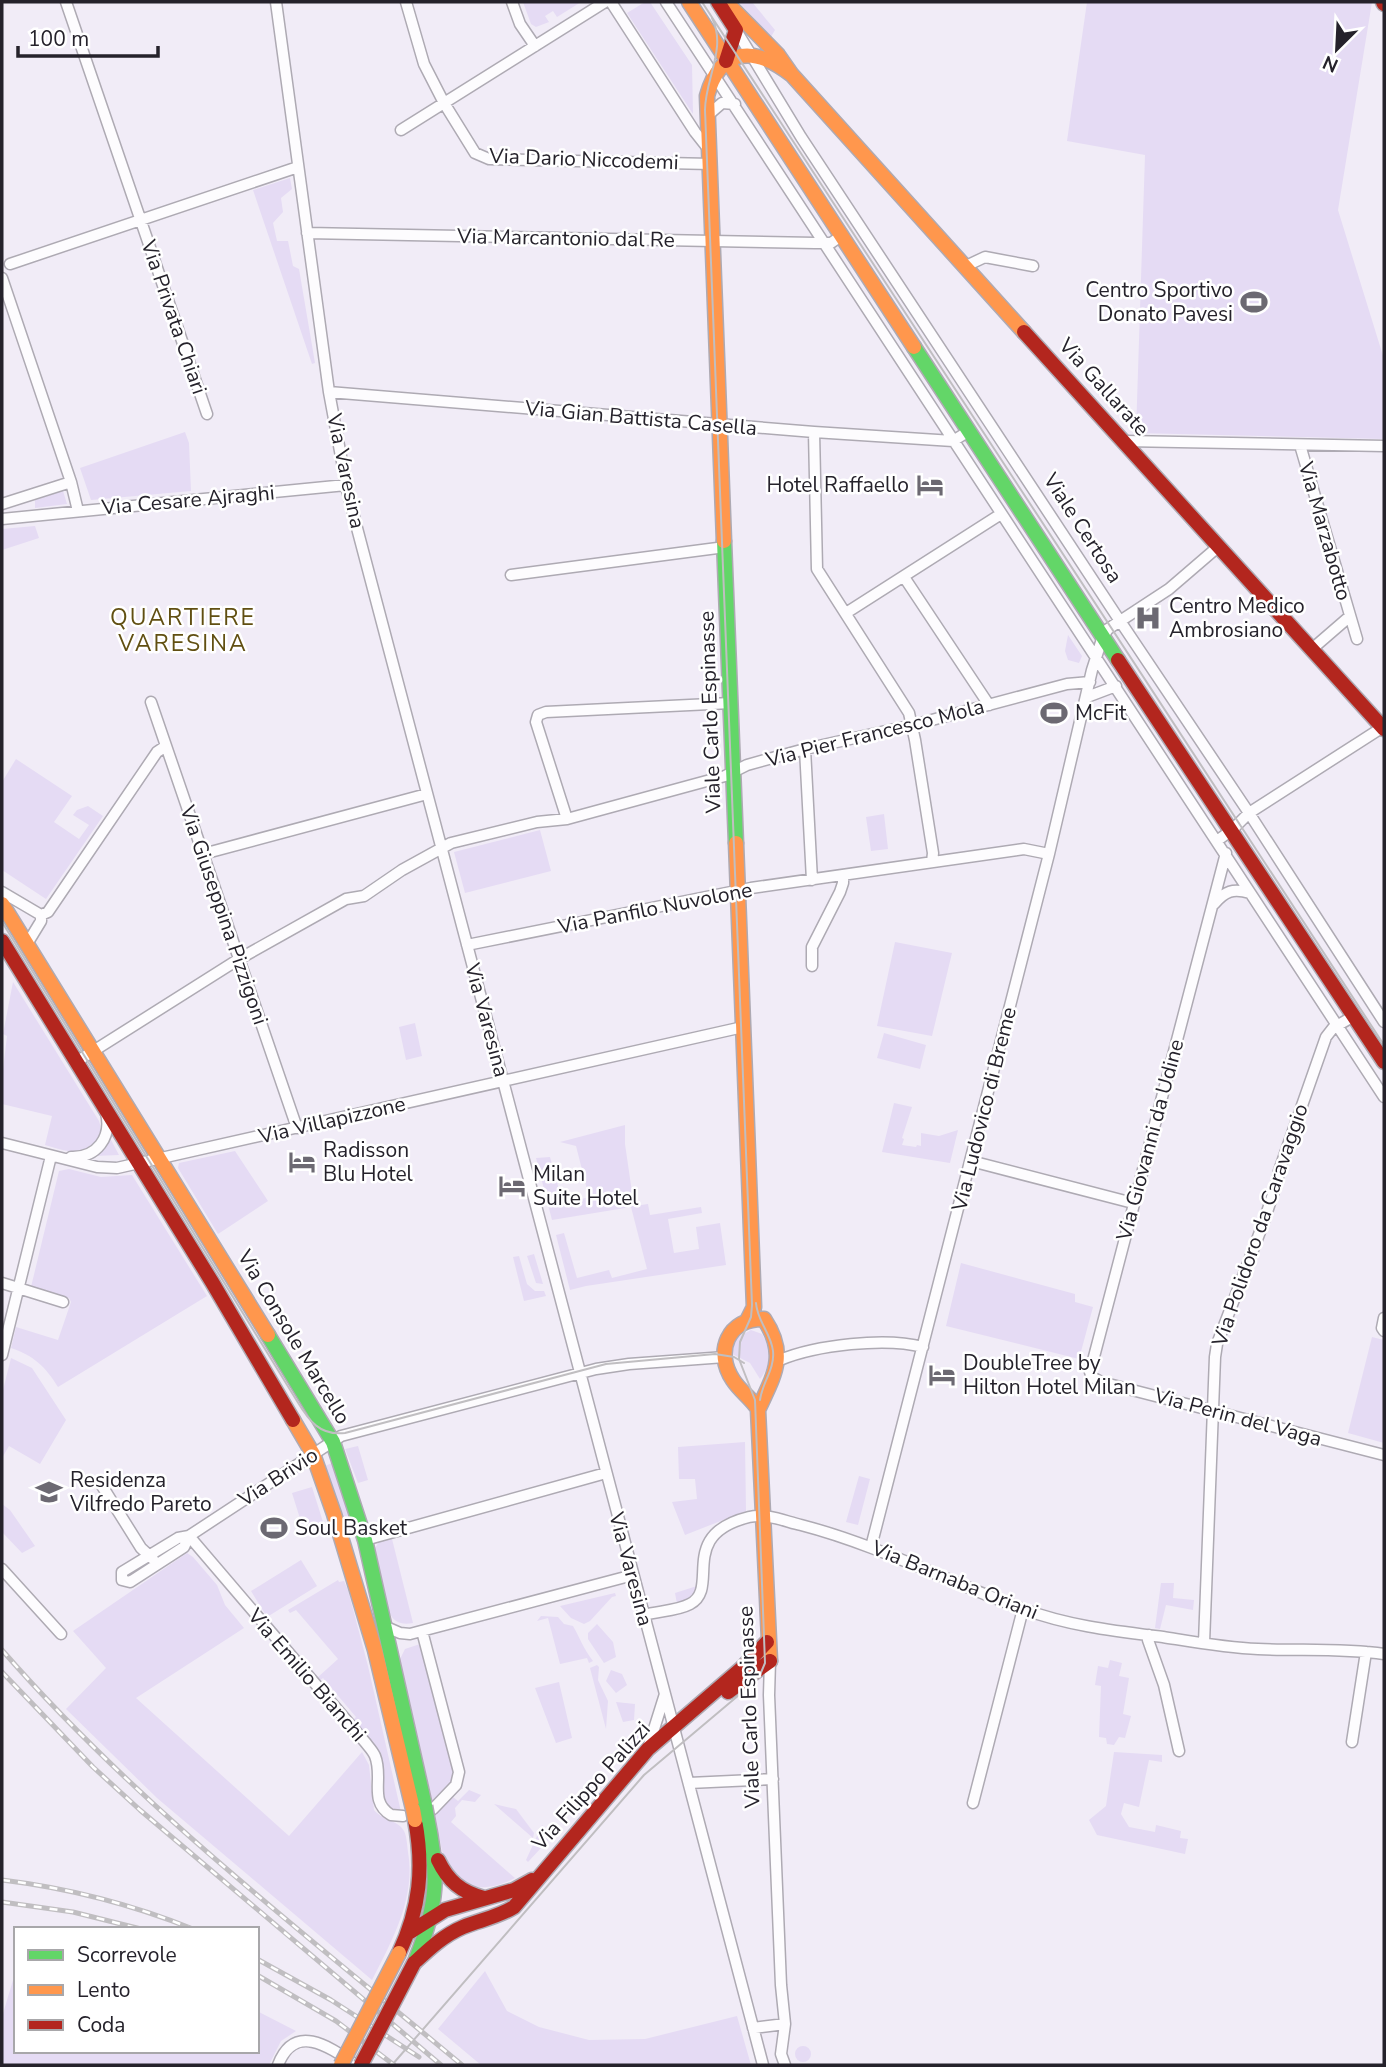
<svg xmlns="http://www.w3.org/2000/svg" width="1386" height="2067" font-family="'Nunito Sans',sans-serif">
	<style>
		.green { fill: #e5dbf4 }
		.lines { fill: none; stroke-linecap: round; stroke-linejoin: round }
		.street-casing { stroke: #aeaab3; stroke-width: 13 }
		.fast-casing { stroke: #aeaab3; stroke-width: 17 }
		.slow-casing { stroke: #aeaab3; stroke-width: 17 }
		.jam-casing { stroke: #aeaab3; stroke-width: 17 }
		.street { stroke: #fdfcfe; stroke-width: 10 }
		.fast { stroke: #63d668; stroke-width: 14 }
		.slow { stroke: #ff974d; stroke-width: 14 }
		.jam { stroke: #b3261e; stroke-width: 14 }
		.tram { stroke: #c0bec1; stroke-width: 2 }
		.rail-casing { stroke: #c0bec1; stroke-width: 5 }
		.rail { stroke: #fff; stroke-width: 2.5; stroke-dasharray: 8; stroke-linecap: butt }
		.fast-bridge-casing { stroke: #aeaab3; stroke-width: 17; stroke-linecap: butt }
		.slow-bridge-casing { stroke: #aeaab3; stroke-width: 17; stroke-linecap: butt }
		.jam-bridge-casing { stroke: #aeaab3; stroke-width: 17; stroke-linecap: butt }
		.fast-bridge { stroke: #63d668; stroke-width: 14 }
		.slow-bridge { stroke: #ff974d; stroke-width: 14 }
		.jam-bridge { stroke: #b3261e; stroke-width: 14 }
		.labels { text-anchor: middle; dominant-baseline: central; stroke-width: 5; stroke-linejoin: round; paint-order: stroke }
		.street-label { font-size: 21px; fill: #25222b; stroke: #fff }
		.poi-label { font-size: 21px; fill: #25222b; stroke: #fff; text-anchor: start }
		.neighbourhood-label { font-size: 23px; letter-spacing: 2px; fill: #614f12; stroke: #fff }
	</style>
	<rect width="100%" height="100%" fill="#f1ecf7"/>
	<path class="green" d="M523 2H581L557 17 553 11 545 16 549 22 536 27 531 24Z
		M645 2H650L692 65 693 114 627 13Z
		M739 2H752L775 30 771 37Z
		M1087 2H1372L1338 210 1384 359V439L1136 433 1145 155 1067 141Z
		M290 178 292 189 281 198 283 212 273 223 277 241H288L293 266 299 269 315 363 312 364 253 190Z
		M185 432 189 443 191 491 91 500 80 468Z
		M63 491 67 504 35 508V500Z
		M35 526 39 538 2 550V529Z
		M1068 635 1082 656 1079 663 1068 660 1065 651Z
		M16 759 72 796 54 822 79 839 89 825 73 815 77 810 88 806 103 816 46 899 2 870V782Z
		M884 814 888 849 871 851 866 817Z
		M540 830 551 871 465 893 454 852Z
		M895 942 952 953 932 1036 877 1026Z
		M13 982 99 1121C106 1139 86 1154 68 1151 61 1150 53 1147 45 1145L52 1116 2 1104V1078L7 1036 3 1034Z
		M415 1023 422 1056 406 1060 399 1027Z
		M884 1033 926 1045 920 1069 877 1058Z
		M894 1103 912 1107 902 1138 904 1139 902 1145 916 1147 917 1145 921 1146V1133L939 1136 958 1130 950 1163 882 1152Z
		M625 1125V1144L634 1206 648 1204 650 1215 701 1207 702 1213 668 1219 674 1253 699 1249 696 1227 720 1223 726 1265 586 1286 570 1290 556 1235 564 1233 577 1278 609 1270 612 1278 647 1269 631 1207 552 1220 536 1158 550 1157 563 1204 589 1197 576 1146 560 1142Z
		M110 1138 119 1155 94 1156Z
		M235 1151 268 1201 218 1234 178 1168 179 1163Z
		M69 1169 101 1177 132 1175 207 1296 58 1387C45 1366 34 1356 11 1348L16 1327 58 1340 71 1302 69 1298 31 1287 59 1171Z
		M534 1254 543 1284 536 1283 527 1256Z
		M519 1256 527 1284 535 1291H544L546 1296 524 1301 513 1257Z
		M961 1263 1075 1294V1302L1093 1307 1079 1359 946 1326Z
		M751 1330 762 1334C771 1349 772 1365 760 1379L750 1363 730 1353 738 1337Z
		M1372 1337 1384 1340V1443L1348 1433Z
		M11 1358 32 1368 66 1420 40 1464 9 1446 2 1458V1394Z
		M745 1442 746 1511 685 1535 672 1502 697 1499 695 1479H679L678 1447Z
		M358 1446 368 1480 358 1483 345 1449Z
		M334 1462 356 1526 345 1529 325 1466Z
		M859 1476 870 1479 858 1525 846 1522Z
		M312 1487 323 1522 303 1528 292 1493Z
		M2 1504 10 1510 35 1546 22 1553 2 1532Z
		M392 1539 413 1623C402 1625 394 1623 389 1612L375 1548 379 1542Z
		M187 1553 193 1557 217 1585 225 1605 244 1628 136 1698 289 1836 362 1752 369 1765 374 1810C382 1820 398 1820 404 1831 407 1837 407 1845 408 1852 416 1898 392 1941 372 1980L157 1798 66 1709 106 1668 73 1631Z
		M301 1560 317 1586 267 1617 251 1591Z
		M338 1580 339 1582 344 1581 348 1590 368 1666 401 1812 393 1811 383 1804 382 1772 351 1722 356 1717 323 1678 319 1681 317 1678 338 1659 296 1610 290 1613 288 1610Z
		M1161 1583H1174L1173 1598 1194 1600 1193 1610 1166 1605 1160 1629 1155 1628Z
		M697 1586 690 1599 677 1604 675 1593Z
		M615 1593 616 1596 612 1597 590 1621 584 1624 571 1618 560 1606Z
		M541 1616 558 1617 564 1624 573 1626C580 1638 584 1650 593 1661L589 1663 587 1658 560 1664 548 1618 537 1621Z
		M597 1624 613 1642 616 1657 604 1663 588 1639V1633Z
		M420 1644 454 1772 452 1782 433 1804 400 1659 405 1649Z
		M1110 1660 1122 1663 1119 1676 1129 1678 1123 1714 1131 1716 1125 1738 1119 1737 1114 1745 1107 1744 1106 1738 1099 1737 1101 1686 1095 1685 1098 1666 1108 1668Z
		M597 1665 599 1667 598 1680 608 1701 606 1729 590 1668Z
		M611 1670 622 1674 627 1685 616 1693 606 1681Z
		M559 1682 572 1738 556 1743 535 1688Z
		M616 1702 635 1704 634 1720 623 1722Z
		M641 1734 628 1755 620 1765 616 1762 626 1738Z
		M1114 1752 1162 1755V1762L1149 1760 1139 1807 1124 1803 1121 1814 1129 1827 1155 1832 1156 1825 1181 1831 1180 1838 1188 1839 1185 1854 1097 1835 1089 1820 1106 1806Z
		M469 1790 481 1795 475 1802 462 1800 455 1808 456 1816 451 1822 515 1878C491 1891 458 1894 446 1863 440 1849 439 1830 435 1815L453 1797 458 1801Z
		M494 1804 516 1809 534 1833 533 1838Z
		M542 1825 553 1835 528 1862 526 1860Z
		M16 1970V2051H257V2011L296 2031 281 2041 269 2065H2V2017Z
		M485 1971 507 2011 539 2027 589 2040 645 2039 737 2016 751 2065H481L438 2029Z
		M795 2054a8 8 0 1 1 16 0a8 8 0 1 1-16 0Z"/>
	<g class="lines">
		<g class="street-casing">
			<path id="street" d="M66 2 207 414
				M276 2 329 392 348 494 763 2065
				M406 2 424 64 444 103 475 153 489 159 711 164
				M512 2 520 24 535 46
				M611 2 695 132 710 151
				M666 2 1384 1097
				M736 30 801 137 1116 615 1249 813 1384 1022
				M707 116 722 103 735 104
				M401 130 605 2
				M307 233 815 243H831L841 236
				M10 264 298 167
				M966 266 985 257 1033 266
				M2 278 71 482 78 511
				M329 392 814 432 953 441 969 431
				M814 432 817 569 909 713 915 740 933 853 932 862
				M1125 441 1384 446
				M1300 445 1357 639
				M2 504 71 482
				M2 519 346 485
				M511 575 725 547
				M904 577 989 705
				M846 613 1001 514
				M1312 649 1349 617
				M1087 697 1116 686
				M151 702 297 1128
				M805 749 812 880
				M567 819 536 722 538 715 546 712 731 703
				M1218 840 1232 830 1249 813 1383 727
				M1226 853 1090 1372 1092 1377 1101 1382 1384 1455
				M203 854 427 794
				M2 892 41 915
				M1214 904C1225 891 1233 888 1250 893
				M41 915 48 912 157 752 166 746
				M27 944 41 921V915
				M467 945 751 888 1024 849 1049 854
				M812 966V947L840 892 843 883V875
				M76 1062 239 959 346 899 364 896 402 870 451 843 537 822 567 819 725 776 747 765 805 749 913 725 1067 684 1090 682
				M2 1143 97 1167 117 1168 743 1027
				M71 1157C97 1158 112 1137 106 1113
				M971 1161 1133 1203
				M2 1283 63 1302
				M1384 1318 1382 1328 1384 1331
				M2 1355 51 1156
				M780 1360C816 1345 885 1337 923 1347
				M99 1481 141 1548 153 1559
				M189 1536 184 1547 130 1582 122 1580V1572L178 1538 189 1536 341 1436 596 1369 629 1364 725 1357
				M189 1536 365 1742C368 1746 373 1751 375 1756 384 1778 368 1801 391 1815L403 1816
				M365 1540 606 1473
				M871 1547 1049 854 1092 670 1103 636 1108 629 1169 589 1219 546
				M2 1569 61 1634
				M644 1615C658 1611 677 1611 690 1604 721 1588 676 1535 749 1517 766 1513 784 1521 801 1525 878 1545 948 1582 1023 1609 1069 1626 1115 1631 1163 1637 1194 1642 1226 1648 1258 1649 1300 1651 1342 1648 1384 1654
				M384 1626 400 1633 410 1634 633 1575
				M422 1631 459 1772 456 1785 433 1809
				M1149 1635 1148 1640 1164 1685 1179 1751
				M1204 1643 1215 1357 1217 1344 1263 1224 1277 1182 1279 1171 1326 1037 1333 1028 1354 1016
				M770 1661 769 1695 781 1985 785 2024 781 2054 785 2065
				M1352 1742 1366 1652
				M648 1748 665 1694
				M689 1783 773 1779
				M973 1803 1023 1609
				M753 2028 785 2024
				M278 2065C295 2021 331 2048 356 2065"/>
		</g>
		<g class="fast-casing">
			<path id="fast" d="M914 347 1118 660
				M724 541 736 843
				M268 1335 333 1442 365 1540 425 1806
				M416 1959C438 1904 439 1874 427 1817"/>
		</g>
		<g class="slow-casing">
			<path id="slow" d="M689 2 914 347
				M726 2 778 55 792 75 1024 332
				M724 541 707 96C721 45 756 47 792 75
				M736 843 754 1307 747 1321
				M2 904 268 1335
				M758 1409C751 1398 740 1391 733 1380 714 1352 728 1318 764 1319 788 1355 774 1375 758 1410L770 1661
				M293 1420 313 1454 334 1514 375 1650 413 1809"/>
		</g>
		<g class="jam-casing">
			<path id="jam" d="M718 2 736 30 726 61
				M1383 2 1384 4
				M1024 332 1384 729
				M1118 660 1384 1062
				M2 941 212 1282 293 1420
				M728 1692 770 1661
				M438 1860C448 1881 461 1892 484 1898
				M410 1932 445 1910 514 1890 532 1880
				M399 1953C420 1908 424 1868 415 1820
				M414 1963C429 1949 444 1935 463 1927 480 1920 498 1917 514 1907L648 1749 742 1668 767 1642"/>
		</g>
		<use href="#street" class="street"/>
		<use href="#fast" class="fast"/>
		<use href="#slow" class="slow"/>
		<use href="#jam" class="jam"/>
		<path class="tram" d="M702 2 1384 1045
			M2 922 297 1401C309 1421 320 1436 345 1433L606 1364 715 1354 734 1357 744 1363
			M756 1303C757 1321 771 1333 773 1351 775 1369 762 1383 760 1400
			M392 2065 644 1775 752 1684 760 1675 765 1663 755 1400 739 1359 740 1342 751 1317 752 1305 705 110C705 79 727 48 712 18"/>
		<g class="rail-casing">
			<path id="rail" d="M2 1650C138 1806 304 1933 462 2065
				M2 1672 93 1767 140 1810 441 2065
				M2 1880C68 1888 131 1904 193 1929
				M2 1902 73 1912 141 1929
				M257 1959 331 2000 419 2057
				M257 1975 336 2021 394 2065"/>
		</g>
		<use href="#rail" class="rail"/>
		<g class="fast-bridge-casing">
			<path id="fast-bridge" d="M425 1806 427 1817"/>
		</g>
		<g class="slow-bridge-casing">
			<path id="slow-bridge" d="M413 1809 415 1820
				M341 2065 399 1953"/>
		</g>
		<g class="jam-bridge-casing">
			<path id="jam-bridge" d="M361 2065 414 1963"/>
		</g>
		<use href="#fast-bridge" class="fast-bridge"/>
		<use href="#slow-bridge" class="slow-bridge"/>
		<use href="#jam-bridge" class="jam-bridge"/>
	</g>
	<defs>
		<g id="stadium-bare" transform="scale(2.1)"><path d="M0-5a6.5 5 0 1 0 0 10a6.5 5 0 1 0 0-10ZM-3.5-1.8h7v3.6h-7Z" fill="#6c6972" stroke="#fff" stroke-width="2.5" paint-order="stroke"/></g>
		<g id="hotel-bare" transform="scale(2.1)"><path d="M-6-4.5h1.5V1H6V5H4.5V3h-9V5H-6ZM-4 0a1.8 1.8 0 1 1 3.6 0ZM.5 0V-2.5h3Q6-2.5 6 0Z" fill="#6c6972" stroke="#fff" stroke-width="2.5" paint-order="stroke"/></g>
		<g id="hospital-bare" transform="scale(2.1)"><path d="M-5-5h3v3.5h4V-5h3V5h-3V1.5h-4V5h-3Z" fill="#6c6972" stroke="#fff" stroke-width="2.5" paint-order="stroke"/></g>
		<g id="university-bare" transform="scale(2.1)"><path d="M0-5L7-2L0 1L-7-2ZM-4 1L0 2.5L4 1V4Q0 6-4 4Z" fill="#6c6972" stroke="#fff" stroke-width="2.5" paint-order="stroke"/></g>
	</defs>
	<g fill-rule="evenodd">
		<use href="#stadium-bare" x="1254" y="302"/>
		<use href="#hotel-bare" x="930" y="485"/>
		<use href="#hospital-bare" x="1148" y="618"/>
		<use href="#stadium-bare" x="1054" y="713"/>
		<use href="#hotel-bare" x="302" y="1162"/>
		<use href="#hotel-bare" x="512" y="1186"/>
		<use href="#hotel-bare" x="942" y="1375"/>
		<use href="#university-bare" x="49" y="1492"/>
		<use href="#stadium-bare" x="274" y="1528"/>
	</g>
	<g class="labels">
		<g class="street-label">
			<text transform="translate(584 159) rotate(2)">Via Dario Niccodemi</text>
			<text transform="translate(566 238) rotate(1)">Via Marcantonio dal Re</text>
			<text transform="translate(174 317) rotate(71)">Via Privata Chiari</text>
			<text transform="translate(1104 387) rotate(48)">Via Gallarate</text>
			<text transform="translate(641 418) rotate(5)">Via Gian Battista Casella</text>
			<text transform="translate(346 471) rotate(78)">Via Varesina</text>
			<text transform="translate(188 500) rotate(-5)">Via Cesare Ajraghi</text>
			<text transform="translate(1083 528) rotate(57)">Viale Certosa</text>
			<text transform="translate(1325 531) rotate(74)">Via Marzabotto</text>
			<text transform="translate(710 712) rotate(-92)">Viale Carlo Espinasse</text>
			<text transform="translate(875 733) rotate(-14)">Via Pier Francesco Mola</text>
			<text transform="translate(655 908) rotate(-11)">Via Panfilo Nuvolone</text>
			<text transform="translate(224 915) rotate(71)">Via Giuseppina Pizzigoni</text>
			<text transform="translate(487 1020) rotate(75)">Via Varesina</text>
			<text transform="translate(984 1109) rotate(-76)">Via Ludovico di Breme</text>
			<text transform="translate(332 1120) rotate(-13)">Via Villapizzone</text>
			<text transform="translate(1150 1140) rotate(-75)">Via Giovanni da Udine</text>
			<text transform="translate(1260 1225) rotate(-71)">Via Polidoro da Caravaggio</text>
			<text transform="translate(294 1337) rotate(59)">Via Console Marcello</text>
			<text transform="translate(1238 1417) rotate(15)">Via Perin del Vaga</text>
			<text transform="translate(278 1477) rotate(-33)">Via Brivio</text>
			<text transform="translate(631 1569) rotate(75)">Via Varesina</text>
			<text transform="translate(955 1580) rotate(22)">Via Barnaba Oriani</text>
			<text transform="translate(307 1675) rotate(49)">Via Emilio Bianchi</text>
			<text transform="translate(749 1707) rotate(-92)">Viale Carlo Espinasse</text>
			<text transform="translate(591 1786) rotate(-48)">Via Filippo Palizzi</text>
		</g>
		<g class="poi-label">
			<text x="1233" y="290" text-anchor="end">Centro Sportivo<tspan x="1233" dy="24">Donato Pavesi</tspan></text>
			<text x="909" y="485" text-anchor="end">Hotel Raffaello</text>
			<text x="1169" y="606">Centro Medico<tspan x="1169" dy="24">Ambrosiano</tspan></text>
			<text x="1075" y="713">McFit</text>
			<text x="323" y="1150">Radisson<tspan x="323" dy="24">Blu Hotel</tspan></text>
			<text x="533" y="1174">Milan<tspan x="533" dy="24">Suite Hotel</tspan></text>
			<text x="963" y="1363">DoubleTree by<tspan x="963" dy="24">Hilton Hotel Milan</tspan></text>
			<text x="70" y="1480">Residenza<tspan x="70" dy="24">Vilfredo Pareto</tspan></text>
			<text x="295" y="1528">Soul Basket</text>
		</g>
		<g class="neighbourhood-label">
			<text x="183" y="617">QUARTIERE<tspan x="183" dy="26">VARESINA</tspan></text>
		</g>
	</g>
	<rect width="1386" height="2067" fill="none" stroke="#25222b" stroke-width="7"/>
	<rect x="14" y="1927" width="245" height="126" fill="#ffffff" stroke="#a8a7aa" stroke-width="2"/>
	<rect x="28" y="1950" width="35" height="10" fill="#63d668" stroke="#a8a7aa" stroke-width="2"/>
	<text x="77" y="1962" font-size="21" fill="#25222b">Scorrevole</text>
	<rect x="28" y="1985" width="35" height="10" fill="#ff974d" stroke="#a8a7aa" stroke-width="2"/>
	<text x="77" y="1997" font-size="21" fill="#25222b">Lento</text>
	<rect x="28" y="2020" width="35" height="10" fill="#b3261e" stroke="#a8a7aa" stroke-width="2"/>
	<text x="77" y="2032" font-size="21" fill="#25222b">Coda</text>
	<g transform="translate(1337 49) rotate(204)" stroke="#ffffff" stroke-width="5" paint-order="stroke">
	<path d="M0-5L12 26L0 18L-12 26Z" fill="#25222b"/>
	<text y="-10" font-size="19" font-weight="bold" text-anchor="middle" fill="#25222b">N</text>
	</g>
	<path d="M18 46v10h140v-10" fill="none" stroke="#25222b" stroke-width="3.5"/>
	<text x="28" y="46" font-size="21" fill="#25222b" stroke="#ffffff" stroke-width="5" paint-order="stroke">100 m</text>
</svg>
